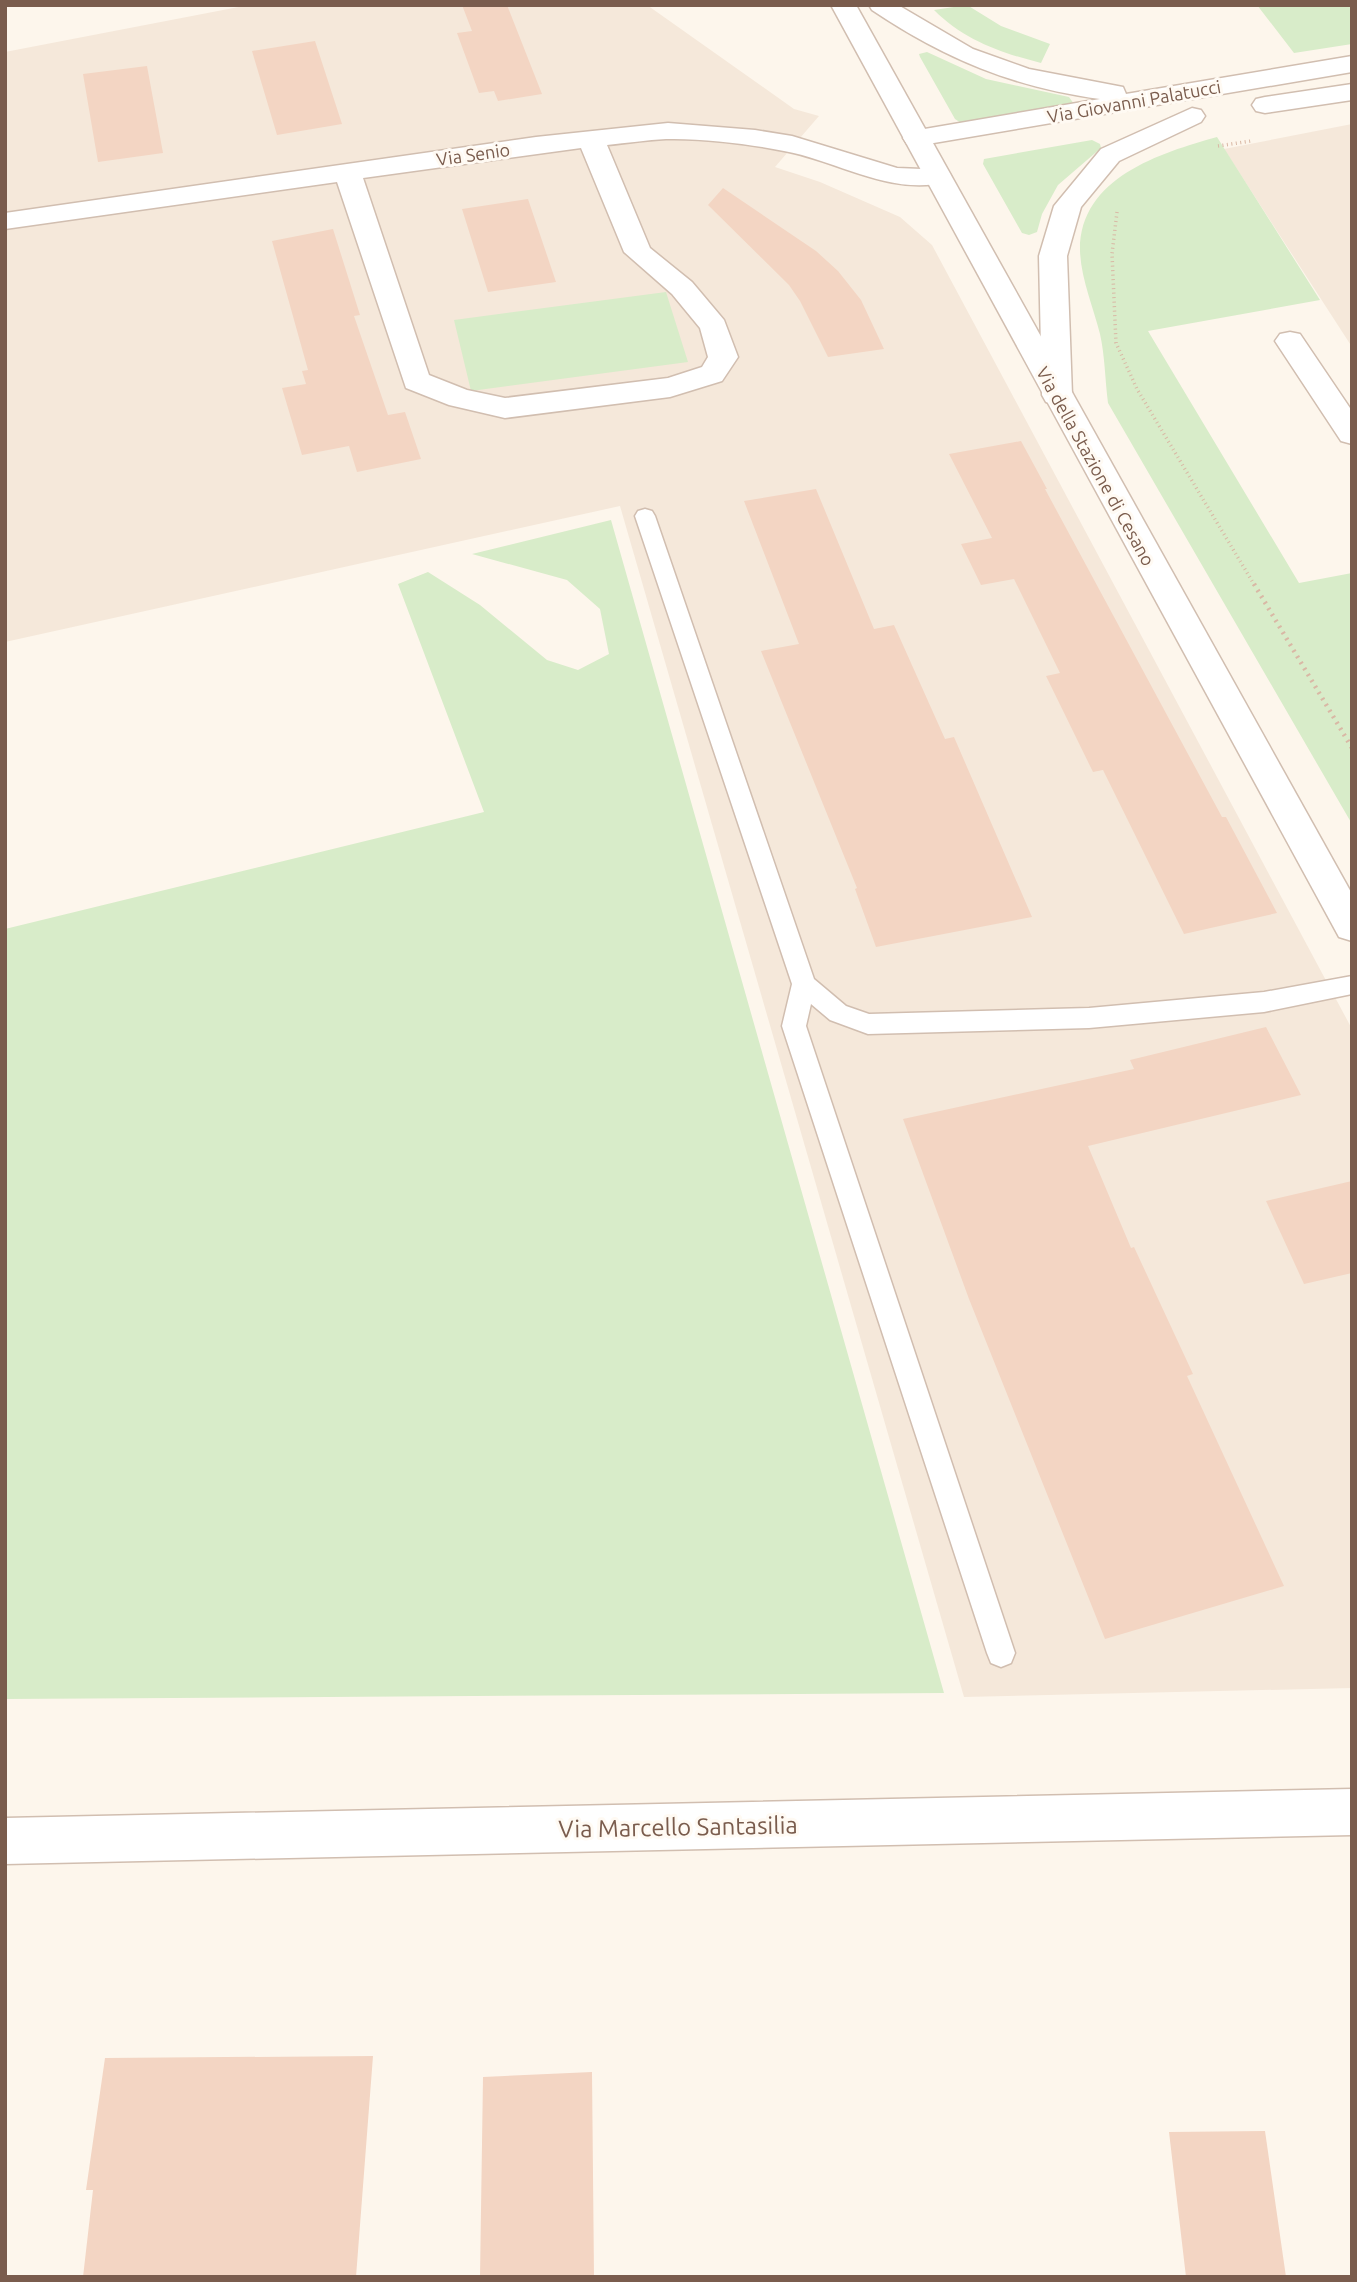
<svg xmlns="http://www.w3.org/2000/svg" width="1357" height="2282" font-family="Ubuntu,sans-serif">
	<style>
		.residential { fill: #f5e8da }
		.green { fill: #d8ecc9 }
		.building { fill: #f3d5c3 }
		.lines { fill: none; stroke-linecap: round; stroke-linejoin: round }
		.service-casing { stroke: #d1beb0; stroke-width: 3 }
		.minor-casing { stroke: #d1beb0; stroke-width: 3 }
		.tertiary-casing { stroke: #d1beb0; stroke-width: 3 }
		.path-far1 { stroke: #d9b8a5; stroke-width: 3.5; stroke-dasharray: 1 3.5; stroke-linecap: butt }
		.path { stroke: #d9b8a5; stroke-width: 4.5; stroke-dasharray: 2 5; stroke-linecap: butt }
		.service { fill: #fff; fill-rule: evenodd }
		.minor { fill: #fff; fill-rule: evenodd }
		.tertiary { fill: #fff; fill-rule: evenodd }
		.labels { text-anchor: middle; dominant-baseline: central; stroke-width: 6; stroke-linejoin: round; paint-order: stroke }
		.far-street-label { font-size: 18px; fill: #7a5c4d; stroke: #fffaf3 }
		.near-street-label { font-size: 24px; fill: #7a5c4d; stroke: #fffaf3 }
	</style>
	<rect width="100%" height="100%" fill="#fdf6ec"/>
	<path class="residential" d="M249 5H647L794 109 819 116 775 167 820 182 900 217 932 245 1352 1029V1688L964 1697 620 506 5 642V52Z
		M1352 124V347L1224 149Z"/>
	<path class="green" d="M967 5 1001 26 1050 44 1041 63C1001 53 964 40 934 10Z
		M1257 5H1352V44L1294 53Z
		M927 52 986 79 1069 97 1074 104 961 123 955 119 920 57 919 54Z
		M1217 137 1320 300 1148 331 1299 583 1352 573V824L1108 403C1105 381 1105 356 1100 334 1093 306 1081 279 1080 251 1079 178 1160 153 1217 137Z
		M1092 140 1100 144 1101 148 1058 185 1042 214 1037 232 1029 235 1022 233 983 164 984 159Z
		M666 292 688 362 471 391 454 320Z
		M611 520 944 1693 5 1699V929L484 812 398 584 428 572 480 605 547 660 578 670 609 654 600 609 567 580 472 554Z"/>
	<path class="building" d="M462 5H507L542 94 498 101 494 91 479 93 457 33 472 31Z
		M315 41 342 124 277 135 252 51Z
		M147 66 163 153 98 162 83 74Z
		M723 188 816 251 838 271 861 300 884 349 828 357 800 301 789 285 708 205Z
		M528 199 556 282 488 292 462 209Z
		M333 229 360 315 354 316 388 415 405 412 421 459 357 472 349 446 302 455 282 388 306 384 302 371 308 370 272 241Z
		M1021 441 1047 489H1045L1222 817H1226L1277 913 1184 934 1103 770 1093 772 1046 676 1060 673 1014 579 981 585 961 544 992 538 949 454Z
		M816 489 874 629 894 625 945 739 954 737 1032 917 876 947 855 889 857 888 761 651 799 644 744 501Z
		M1266 1027 1301 1095 1088 1146 1131 1248 1134 1247 1193 1374 1187 1376 1284 1586 1105 1639 969 1299 903 1119 1134 1069 1130 1060Z
		M1352 1181V1273L1304 1284 1266 1201Z
		M373 2056 356 2277H83L93 2190H86L105 2058Z
		M592 2072 594 2277H480L483 2077Z
		M1265 2131 1286 2277H1186L1169 2132Z"/>
	<g class="lines">
		<g class="service-casing">
			<path id="service" d="M645 509 652 511 655 516 814 979 846 1006 869 1014 1089 1008 1264 992 1352 976V994L1264 1012 1089 1028 868 1034 830 1020 811 1004 806 1026 1015 1653 1011 1663 1001 1667 991 1663 987 1653 782 1026 792 984 635 516 638 511Z"/>
		</g>
		<g class="minor-casing">
			<path id="minor" d="M869 5H898L973 49 1029 69 1123 87 1126 94 1352 56V72L916 146 907 144 903 138 907 132 1100 99C1013 87 945 59 872 10Z
				M1352 84V100L1265 113 1256 111 1252 105 1256 99 1265 97Z
				M1192 108 1201 110 1205 116 1201 122 1119 161 1081 207 1067 256 1072 395 1068 402 1057 405 1046 402 1042 395 1039 256 1054 206 1101 149Z
				M668 123 755 130 792 136 897 168 947 170 951 176 947 182C889 196 839 161 784 151 749 144 702 138 666 139 647 140 627 143 607 145L650 248 692 282 724 320 738 357 722 381 670 397 505 418 449 405 406 388 337 182 5 229V213L536 137ZM581 148 624 252 672 294 700 328 708 357 702 367 668 378 505 398 467 390 429 375 363 178Z
				M1290 332 1300 334 1352 411V444L1341 441 1275 341 1280 334Z
				M1352 1789V1835L5 1864V1818Z"/>
		</g>
		<g class="tertiary-casing">
			<path id="tertiary" d="M831 5H856L1352 894V941L1339 937Z"/>
		</g>
		<path class="path-far1" d="M1218 146 1251 141
			M1117 212 1112 254 1116 343 1137 389 1255 586"/>
		<path class="path" d="M1254 584 1352 748"/>
		<use href="#service" class="service"/>
		<use href="#minor" class="minor"/>
		<use href="#tertiary" class="tertiary"/>
	</g>
	<g class="labels">
		<g class="far-street-label">
			<text transform="translate(1134 101) rotate(-10)">Via Giovanni Palatucci</text>
			<text transform="translate(473 154) rotate(-8)">Via Senio</text>
			<text transform="translate(1096 466) rotate(61)">Via della Stazione di Cesano</text>
		</g>
		<g class="near-street-label">
			<text transform="translate(678 1827) rotate(-1)">Via Marcello Santasilia</text>
		</g>
	</g>
	<rect width="1357" height="2282" fill="none" stroke="#7a5c4d" stroke-width="14"/>
</svg>
